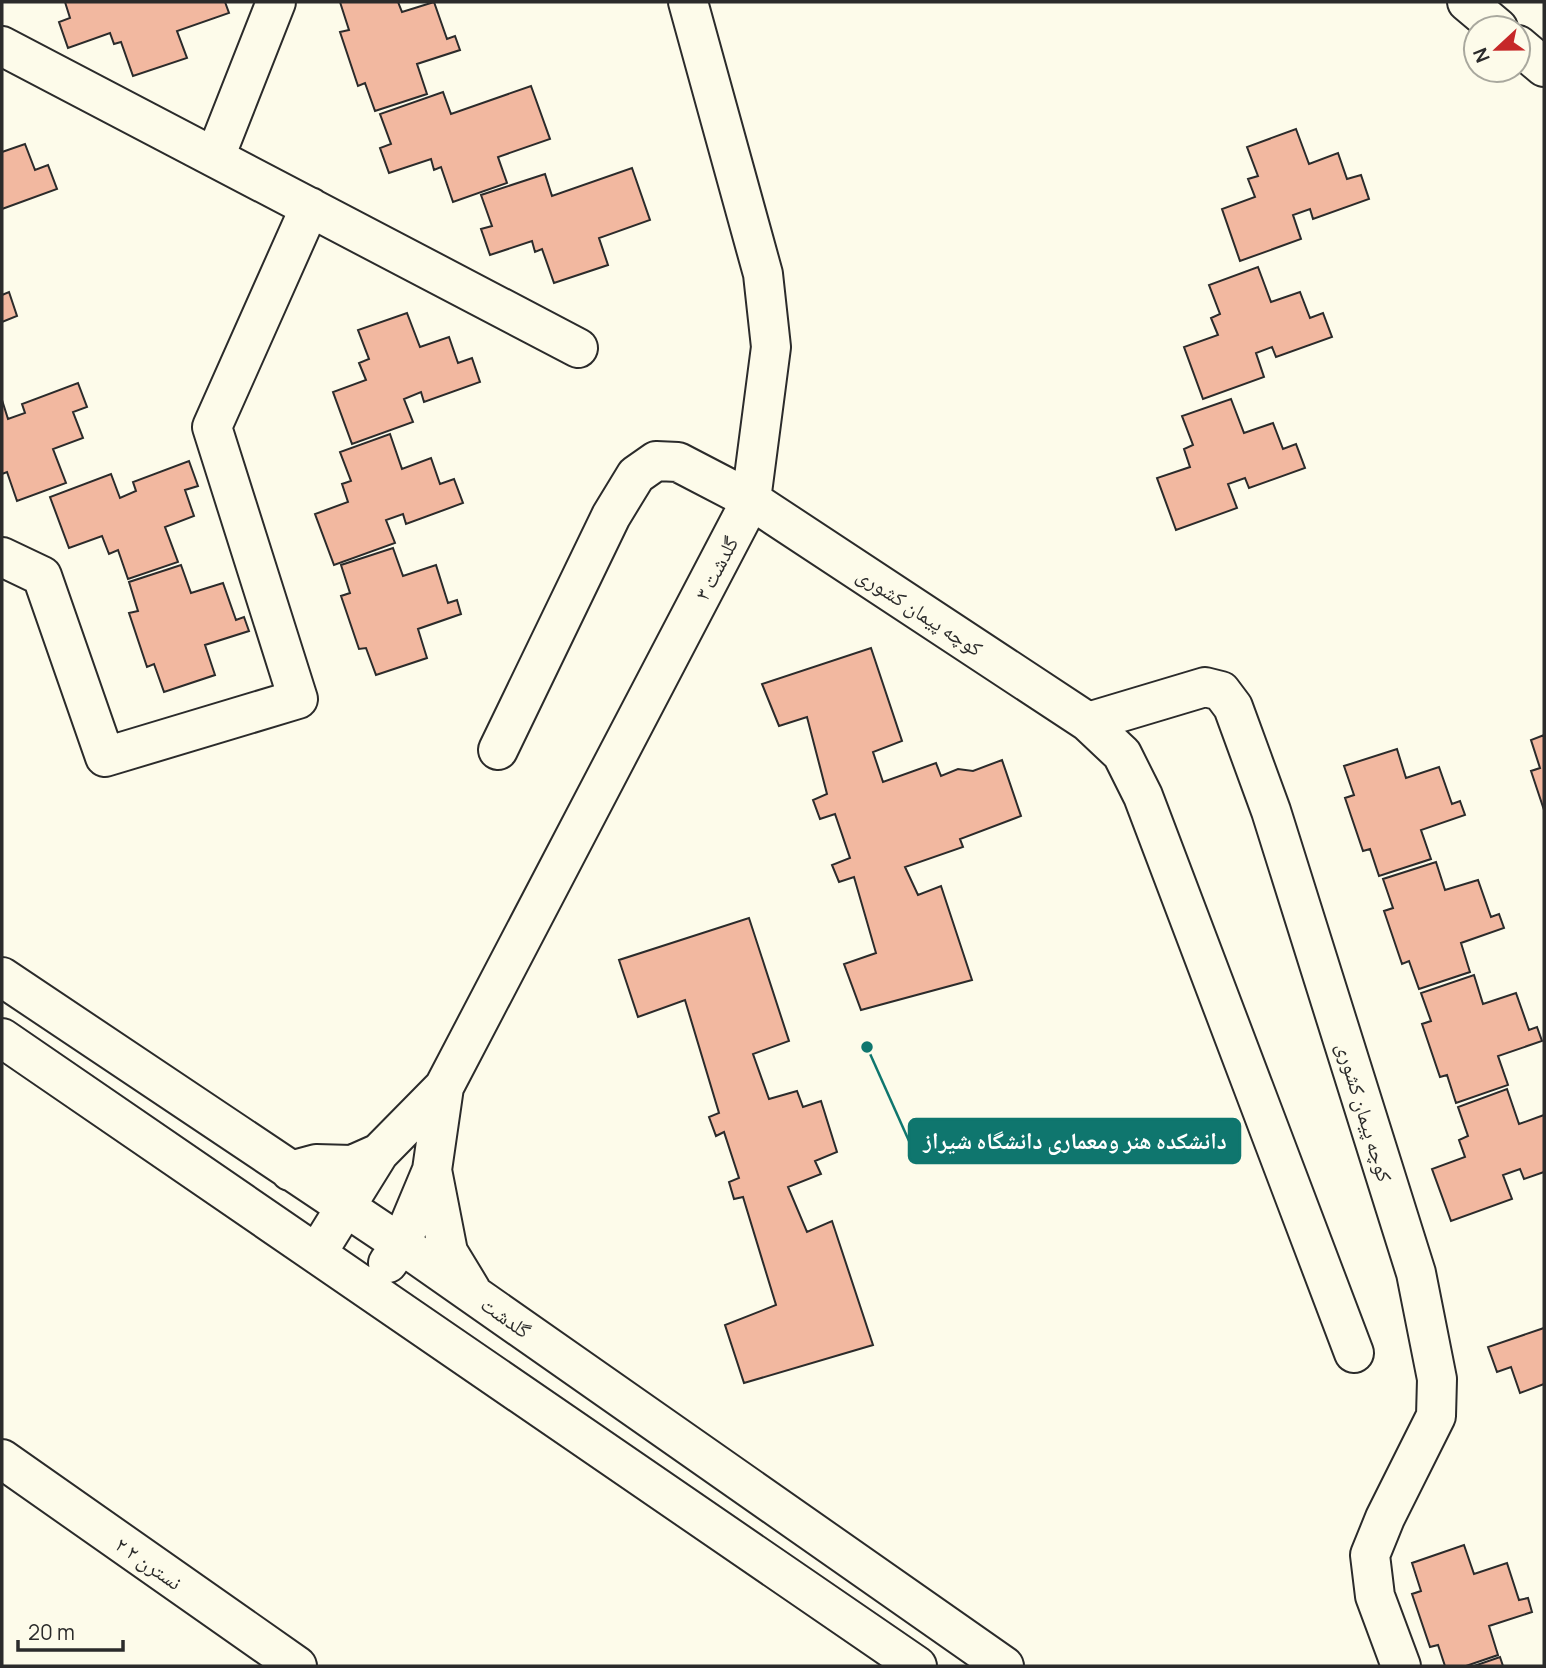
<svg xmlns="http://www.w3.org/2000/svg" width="1546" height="1668" font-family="Manrope,'Noto Naskh Arabic',sans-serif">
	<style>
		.building { fill: #f2b8a0; stroke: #2b2b2b; stroke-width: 2 }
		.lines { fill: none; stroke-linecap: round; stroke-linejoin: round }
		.minor-casing { stroke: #2b2b2b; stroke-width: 42 }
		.major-casing { stroke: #2b2b2b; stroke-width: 42 }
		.minor { stroke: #fdfbea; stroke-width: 38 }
		.major { stroke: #fdfbea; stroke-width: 38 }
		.labels { text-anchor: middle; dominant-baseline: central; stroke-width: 5; stroke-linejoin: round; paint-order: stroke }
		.street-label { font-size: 21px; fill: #2b2b2b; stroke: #fdfbea }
		.leader { fill: none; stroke: #0f766e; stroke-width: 2.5 }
		.callout-dot { fill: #0f766e; stroke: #fdfbea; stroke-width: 2.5 }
		.callout { fill: #0f766e; stroke: #0f766e; stroke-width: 2.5 }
		.callout-label { font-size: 23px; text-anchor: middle; font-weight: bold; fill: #fff }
	</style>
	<rect width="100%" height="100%" fill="#fdfbea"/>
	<path class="building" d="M65 2H225L229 13 177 31 187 58 133 76 121 42 114 44 110 33 68 48 59 22 70 18Z
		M340 2H398L402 12 434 2 447 39 455 36 460 50 417 64 427 94 375 111 365 83 358 86 340 32 349 30Z
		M531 86 550 139 498 157 507 183 453 202 441 167 434 170 431 159 389 173 380 148 391 144 380 114 443 92 451 114Z
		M1296 129 1309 164 1338 153 1347 179 1361 175 1369 199 1313 219 1310 209 1293 215 1301 239 1240 261 1222 209 1255 197 1248 179 1258 176 1247 147Z
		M25 144 35 170 48 165 57 189 2 209V152Z
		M632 168 650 220 599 238 608 265 554 283 542 249 535 252 532 241 490 255 481 229 492 226 481 195 545 174 552 196Z
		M1258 267 1271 302 1300 292 1310 318 1323 313 1332 337 1276 357 1272 347 1256 353 1264 377 1203 399 1184 347 1218 335 1211 318 1220 314 1209 285Z
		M9 292 17 316 2 322V295Z
		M407 313 420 347 449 337 458 363 472 358 480 382 424 402 421 392 404 399 413 422 352 444 333 392 366 380 359 363 369 359 358 330Z
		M78 383 87 407 73 412 83 438 53 449 66 483 17 501 7 472 2 474V400L8 419 25 413 22 404Z
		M1231 399 1244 433 1273 423 1283 449 1296 444 1305 468 1249 488 1245 478 1228 484 1237 508 1176 530 1157 478 1190 467 1184 449 1193 445 1182 416Z
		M390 434 402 469 431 458 440 484 454 479 463 503 406 524 403 514 386 520 395 543 334 565 315 514 348 502 342 484 351 481 340 452Z
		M189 461 198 486 185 490 194 516 165 527 178 562 128 579 118 550 109 554 102 536 69 548 50 497 111 474 120 498 136 491 133 482Z
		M393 548 403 576 436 565 448 603 457 600 461 614 418 629 427 658 376 675 366 648 359 649 341 596 350 593 341 565Z
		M181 565 191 593 223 583 236 620 244 617 249 631 205 645 215 675 164 692 154 664 147 667 129 613 138 611 129 582Z
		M871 648 902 741 873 752 883 782 936 763 941 776 958 769 973 771 1002 760 1021 816 960 839 963 847 905 867 918 895 941 886 972 980 861 1010 844 964 876 953 854 877 839 882 832 865 850 858 835 814 820 819 813 800 827 794 807 717 779 726 762 684Z
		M1544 735V810L1531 771 1540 768 1531 740Z
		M1397 749 1406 778 1439 767 1452 804 1460 801 1465 815 1421 830 1431 859 1379 876 1370 849 1363 851 1345 798 1354 795 1344 766Z
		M1436 862 1445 890 1478 880 1491 917 1499 914 1504 928 1461 943 1470 972 1419 989 1409 961 1402 964 1384 911 1393 908 1383 879Z
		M749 918 789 1041 753 1054 769 1099 797 1091 803 1107 821 1101 837 1152 815 1161 821 1174 788 1187 807 1232 832 1221 873 1345 744 1383 725 1325 776 1305 743 1197 734 1199 729 1182 739 1178 724 1132 716 1136 709 1117 719 1113 685 1000 638 1017 619 960Z
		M1474 975 1483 1004 1516 993 1529 1030 1537 1027 1542 1041 1498 1056 1508 1085 1456 1103 1447 1075 1440 1077 1422 1024 1431 1021 1421 993Z
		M1507 1089 1519 1124 1544 1115V1172L1524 1179 1520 1169 1503 1175 1512 1199 1451 1221 1432 1169 1465 1157 1459 1140 1468 1136 1458 1107Z
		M1544 1328V1384L1520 1393 1511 1367 1497 1372 1488 1347Z
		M1464 1545 1474 1574 1507 1563 1519 1600 1528 1598 1532 1612 1489 1626 1498 1655 1466 1666H1445L1438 1645 1430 1647 1412 1594 1421 1591 1412 1563Z
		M1500 1657 1503 1666H1474Z"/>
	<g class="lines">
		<g class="minor-casing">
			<path id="minor" d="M2 46 578 348
				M215 157 276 2
				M2 557 42 576 105 757 298 699 212 427 310 207
				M1088 722 1205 687 1221 691 1233 707 1271 811 1416 1273 1437 1379 1436 1416 1385 1518 1370 1555 1375 1596 1401 1666
				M498 750 611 516 636 475 656 461 678 462 751 500 1088 722 1122 754 1143 796 1354 1353
				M2 977 401 1244 1004 1666
				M2 1038 917 1666
				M432 1170 448 1252 471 1290
				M290 1171 316 1164 352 1165 379 1153
				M317 1253 379 1153 444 1087 751 500 771 347 763 274 688 2
				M388 1263 401 1244 432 1170 444 1087
				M2 1459 297 1666"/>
		</g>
		<g class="major-casing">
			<path id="major" d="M1467 2 1498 28
				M1518 45 1544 67"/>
		</g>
		<use href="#minor" class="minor"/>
		<use href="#major" class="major"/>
	</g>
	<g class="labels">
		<g class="street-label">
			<text transform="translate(716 568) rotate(-62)">گلدشت ۳</text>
			<text transform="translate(920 611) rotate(33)">کوچه پیمان کشوری</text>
			<text transform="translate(1365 1112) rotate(73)">کوچه پیمان کشوری</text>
			<text transform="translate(506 1317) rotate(35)">گلدشت</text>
			<text transform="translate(149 1563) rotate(35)">۲ نسترن ۲</text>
		</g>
	</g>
	<path class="leader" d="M867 1047L909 1141"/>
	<circle class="callout-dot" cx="867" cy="1047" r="7"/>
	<rect class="callout" x="909" y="1119" width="331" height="44" rx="7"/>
	<g class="callout-label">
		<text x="1075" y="1149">دانشکده هنر‌ ومعماری دانشگاه شیراز</text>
	</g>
	<rect width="1546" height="1668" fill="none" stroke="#2b2b2b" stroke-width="7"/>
	<g transform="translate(1497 49) rotate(248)"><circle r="33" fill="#fdfbea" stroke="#a9a89e" stroke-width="2"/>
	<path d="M0-5L12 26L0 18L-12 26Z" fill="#c62828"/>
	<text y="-10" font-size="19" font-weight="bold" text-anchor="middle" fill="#2b2b2b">N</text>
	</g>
	<path d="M18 1640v10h105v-10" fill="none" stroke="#2b2b2b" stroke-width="3.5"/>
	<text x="28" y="1640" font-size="21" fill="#2b2b2b" stroke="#fdfbea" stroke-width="5" paint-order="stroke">20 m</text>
</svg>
